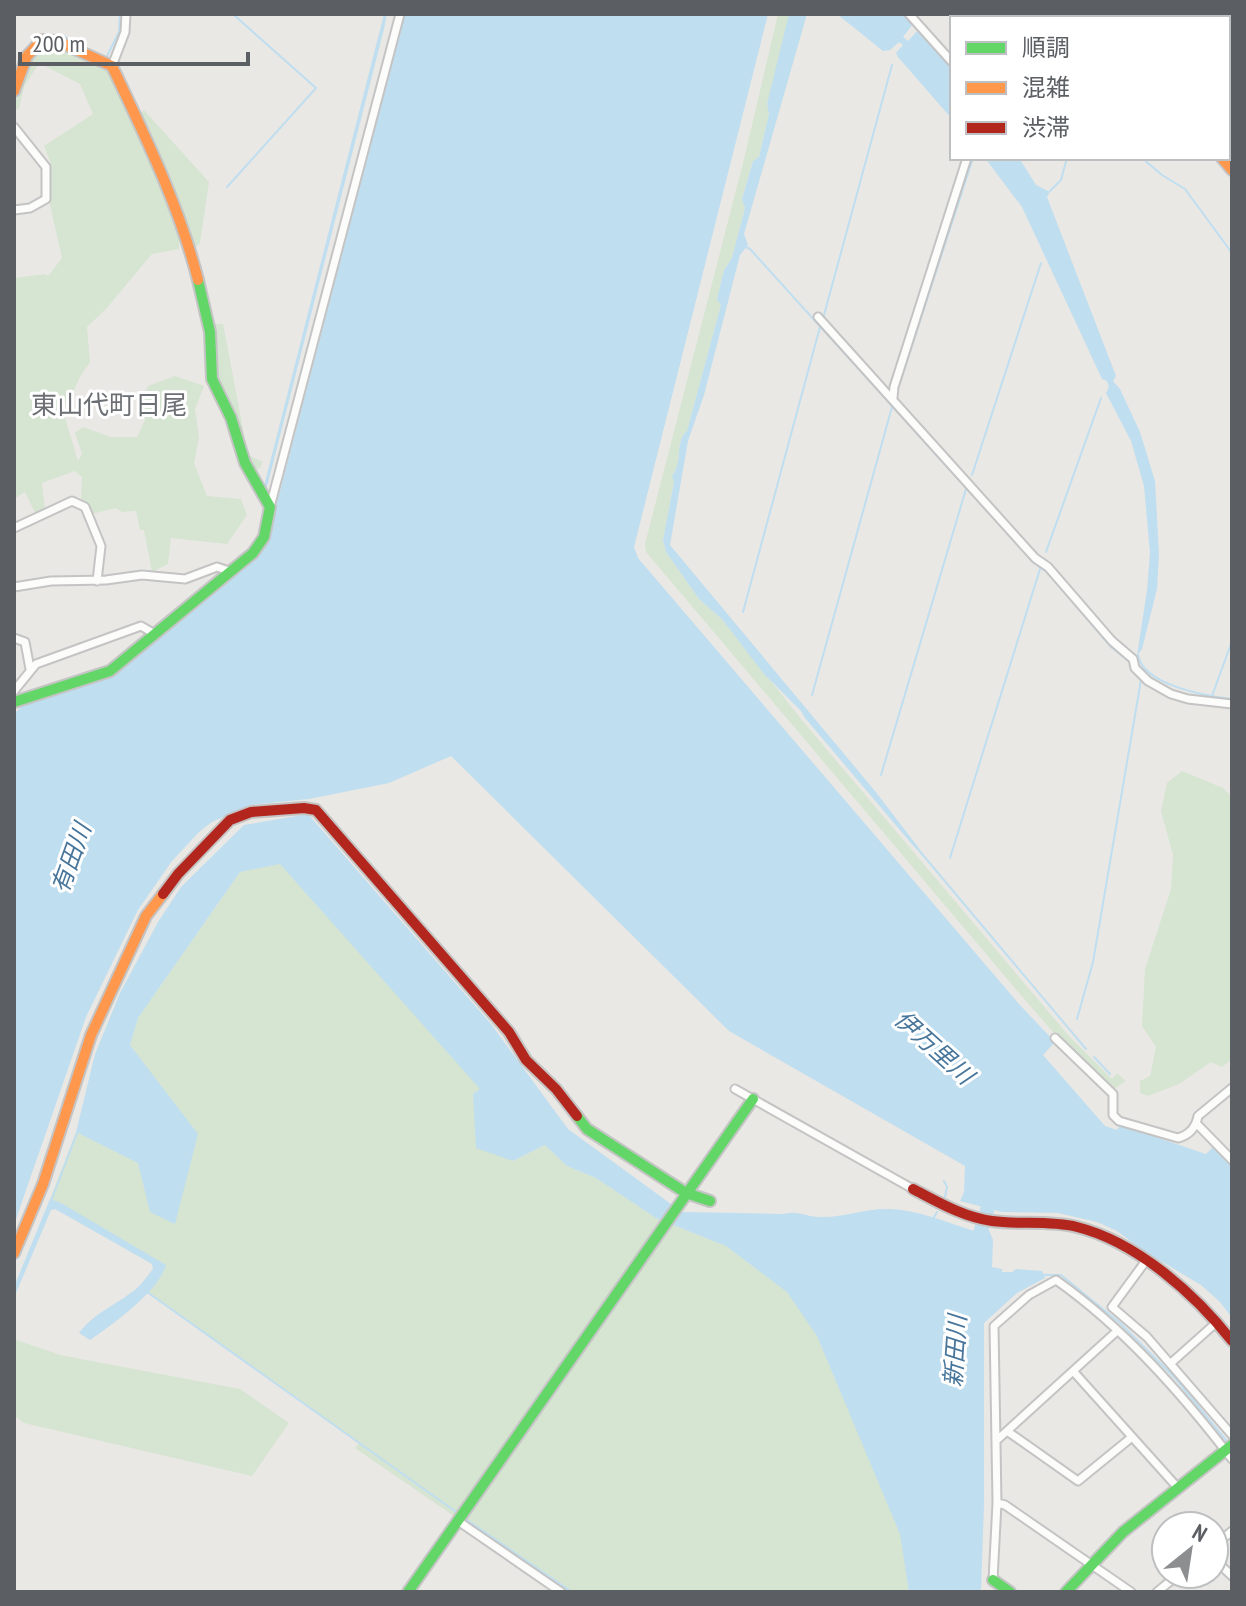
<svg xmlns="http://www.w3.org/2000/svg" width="1246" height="1606" font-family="'PT Sans Narrow','Noto Sans JP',sans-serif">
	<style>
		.green { fill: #d6e4d2 }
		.water { fill: #bfdeef }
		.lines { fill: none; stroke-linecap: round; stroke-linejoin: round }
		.stream { stroke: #bfdeef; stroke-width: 2 }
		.river { stroke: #bfdeef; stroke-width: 14 }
		.street-casing { stroke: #c4c4c5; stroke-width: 11 }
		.fast-casing { stroke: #c4c4c4; stroke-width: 14 }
		.slow-casing { stroke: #c4c4c4; stroke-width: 14 }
		.jam-casing { stroke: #c4c4c4; stroke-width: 14 }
		.street { stroke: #fcfcfb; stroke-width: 7 }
		.fast { stroke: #63d668; stroke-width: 10 }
		.slow { stroke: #ff974d; stroke-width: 10 }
		.jam { stroke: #b3261e; stroke-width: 10 }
		.labels { text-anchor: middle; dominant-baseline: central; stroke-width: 6; stroke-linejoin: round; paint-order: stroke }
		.water-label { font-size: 24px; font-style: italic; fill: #48769b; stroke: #fff }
		.quarter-label { font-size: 26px; fill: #6c7074; stroke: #fff }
	</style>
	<rect width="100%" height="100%" fill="#eae8e5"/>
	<path class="green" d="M778 14H789V19L767 104 769 114 759 157 753 161 742 198 745 208 732 258 724 270 717 299 721 305 687 431C674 442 684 461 672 476L674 482 663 540 666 552 699 599 722 619 801 719 1068 1035 1112 1079 1117 1073 1126 1081 1112 1090 1060 1040 1020 994 646 552 645 544 744 159Z
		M40 46 84 58 112 74 179 230V249L152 254 106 309 87 327 90 363C77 376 73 400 62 408L78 461 82 454 75 433 83 427 111 437H137L145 420 143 395 148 386 175 376 204 386 195 409 199 438 194 463 207 496 241 499 247 515 227 544 171 538 168 564 152 572 144 530H140L136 511 122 512 116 508 92 514 81 498 82 477 75 471 42 483 45 510 36 515 25 492 14 499V278L45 274 48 276 62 258 48 196 50 161 44 146 93 114 80 84 39 63 24 87 19 109 16 110C12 89 25 60 40 46Z
		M144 110 209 182 200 243 193 250 139 114Z
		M211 324H223L248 455 263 462 259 469 251 468 214 375Z
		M1182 771 1223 788 1232 797V1059L1222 1067 1211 1062 1179 1084 1148 1096 1140 1093V1081L1150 1076 1156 1047 1142 1026 1145 969 1171 889 1173 855 1161 811 1167 783Z
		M280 863 481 1089 513 1161 545 1145 567 1166 596 1178 656 1218 726 1246 788 1292 817 1336 901 1534 909 1592H564L355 1448 359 1443 147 1292 164 1271 61 1203 50 1199 76 1132 139 1163 150 1211 198 1135 130 1045 138 1018 240 872Z
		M14 1339 60 1355 240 1389 289 1423 252 1476 24 1423 14 1415Z"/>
	<path class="water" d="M384 14H387L384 29 267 487 264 486Z
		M405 14H768L634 547 638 558 1019 1004 1055 1042 1043 1055 1105 1126 1117 1130 1120 1125 1206 1154 1213 1147 1232 1165V1318L1220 1302 1201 1285 1144 1251 1117 1231 1097 1222 1058 1213 1002 1212 960 1201 964 1192 965 1166 729 1031 451 756 389 783 309 799 250 805 212 822 199 832 172 861 138 910 86 1017 14 1225V714L22 706 114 676 258 557 266 544Z
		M789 14H807L744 234 748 245 740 255 704 395 688 441 670 545 875 791 918 847 916 849 805 718 801 711 764 674 722 619 699 599 666 552 663 540 674 482 672 476C684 461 674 442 687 431L721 305 717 299 724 270 732 258 745 208 742 199 753 161 759 157 769 114 767 104Z
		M837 14H904L913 24 903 37 908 41 919 29 952 68V119L898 57 896 53 903 45 899 42 890 50 883 51Z
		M985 158H1019L1036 185 1050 192 1047 197 1116 376 1113 381 1120 389 1140 432 1155 481 1159 554 1157 589 1142 649 1137 656 1147 590 1150 553 1144 486 1131 441 1106 393 1109 387 1107 381 1102 379 1022 207Z
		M308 814 491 1024 568 1129 682 1212 783 1214C800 1210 805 1217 820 1217 843 1218 866 1208 889 1209 918 1210 946 1222 974 1231L975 1227 988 1228 993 1240 992 1267 1002 1269V1272H1012L1016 1269 1042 1271 1045 1278 1017 1293 984 1323V1504L981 1592H909L900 1534 817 1336 787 1292 726 1246 656 1218 596 1178 567 1166 545 1145 513 1161 476 1148 473 1094 480 1089 280 864 240 872 138 1018 130 1045 198 1134 175 1224 150 1212 138 1163 76 1132 95 1054 120 993 158 922 181 887 244 825Z
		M50 1199 61 1203 166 1265C158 1292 112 1325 90 1340L79 1333C95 1312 116 1305 136 1289 142 1284 147 1276 153 1269L152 1264 55 1209 51 1210 14 1298V1287Z"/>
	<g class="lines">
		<path class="stream" d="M1003 14 1005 18
			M59 34 106 58 119 32 120 14
			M1142 158 1162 175 1185 189 1232 253
			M227 187 316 88 234 15
			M1050 191 1061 180 1067 158
			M746 247 750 249 1034 563 1048 573 1111 647 1132 664
			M824 315 892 65
			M898 389 973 158
			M972 475 1041 263
			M1046 552 1101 398
			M743 612 820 327
			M1138 655C1143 685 1206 696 1232 699
			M812 695 892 407
			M1212 696 1232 641
			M881 775 966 489
			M917 848 1086 1049
			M950 858 1040 569
			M1077 1019 1093 962 1141 680
			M1094 1057 1110 1074
			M1231 1151 1232 1150
			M944 1181 947 1187 945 1197
			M51 1201 77 1133
			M933 1219 937 1212
			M1042 1275H1061L1120 1323 1175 1378 1229 1444
			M147 1292 459 1514
			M464 1518 572 1592"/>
		<path class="river" d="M977 1243 993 1191"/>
		<g class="street-casing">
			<path id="street" d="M909 14 952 62
				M112 66 125 32 126 14
				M14 127 46 167V199L30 208 14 210
				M818 317 1035 558 1048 567 1112 641 1133 659 1135 668 1148 681 1171 694 1188 699 1232 704
				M893 398 894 387 967 158
				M270 507 400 14
				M14 528 72 501 85 507 101 546 97 581
				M14 587 51 581 106 580 142 575 185 579 217 567 229 571
				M14 638 25 642 30 669
				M14 691 36 664 141 626 153 633
				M1055 1038 1113 1094V1115L1119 1121 1178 1138C1189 1135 1196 1127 1198 1116L1232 1088
				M735 1089 913 1189
				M1196 1123 1232 1160
				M1145 1262 1112 1307 1147 1337 1232 1435
				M1171 1363 1217 1322
				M1073 1371 1178 1488
				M1007 1431 1078 1481 1132 1437
				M997 1440 1117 1331
				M997 1503 1005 1505 1131 1592
				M458 1521 561 1592
				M1214 1546 1232 1531
				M1214 1559 1232 1576
				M993 1580 997 1503 994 1326 1029 1295 1056 1280C1124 1328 1182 1394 1232 1459
				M1157 1592 1179 1574"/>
		</g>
		<g class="fast-casing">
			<path id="fast" d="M14 702 110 671 253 553 264 537 270 507 245 463 231 418 212 379 210 332 198 280
				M577 1116 587 1129 686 1193 710 1201
				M993 1580 1010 1592
				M408 1592 753 1099
				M1066 1592 1123 1532 1232 1445"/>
		</g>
		<g class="slow-casing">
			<path id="slow" d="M1116 14 1118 18
				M14 91 27 56 42 40 57 41 112 66C145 136 179 205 198 280
				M1222 158 1232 170
				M14 1253 43 1184 91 1035 146 916 163 894"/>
		</g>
		<g class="jam-casing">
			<path id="jam" d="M163 894 178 874 230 820 251 812 304 808 316 810 509 1032 526 1060 556 1089 577 1116
				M913 1189C938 1202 963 1217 992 1221 1020 1225 1049 1220 1077 1227 1137 1242 1195 1294 1232 1341"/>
		</g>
		<use href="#street" class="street"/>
		<use href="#fast" class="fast"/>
		<use href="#slow" class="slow"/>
		<use href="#jam" class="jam"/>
	</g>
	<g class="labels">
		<g class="water-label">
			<text transform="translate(71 858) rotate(-70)">有田川</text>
			<text transform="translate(934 1047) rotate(42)">伊万里川</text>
			<text transform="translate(955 1351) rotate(-86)">新田川</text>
		</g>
		<g class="quarter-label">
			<text x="109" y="404">東山代町日尾</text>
		</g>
	</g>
	<rect width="1246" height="1606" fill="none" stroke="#5b5e62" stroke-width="32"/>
	<rect x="950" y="16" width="280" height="144" fill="#ffffff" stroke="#bdbfc0" stroke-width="2"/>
	<rect x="966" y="42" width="40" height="12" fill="#63d668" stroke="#bdbfc0" stroke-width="2"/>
	<text x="1022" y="56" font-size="24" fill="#5b5e62">順調</text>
	<rect x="966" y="82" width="40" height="12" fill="#ff974d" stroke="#bdbfc0" stroke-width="2"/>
	<text x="1022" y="96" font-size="24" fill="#5b5e62">混雑</text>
	<rect x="966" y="122" width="40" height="12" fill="#b3261e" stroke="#bdbfc0" stroke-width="2"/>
	<text x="1022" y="136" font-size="24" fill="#5b5e62">渋滞</text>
	<g transform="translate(1190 1550) rotate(30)"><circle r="38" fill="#ffffff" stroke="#bdbfc0" stroke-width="2"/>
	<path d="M0-6L14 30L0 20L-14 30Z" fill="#8d8e90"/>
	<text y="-12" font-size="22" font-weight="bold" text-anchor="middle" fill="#5b5e62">N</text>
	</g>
	<path d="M20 52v12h228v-12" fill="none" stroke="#5b5e62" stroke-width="4"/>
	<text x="32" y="52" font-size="24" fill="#5b5e62" stroke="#ffffff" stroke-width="6" paint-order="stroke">200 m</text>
</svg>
